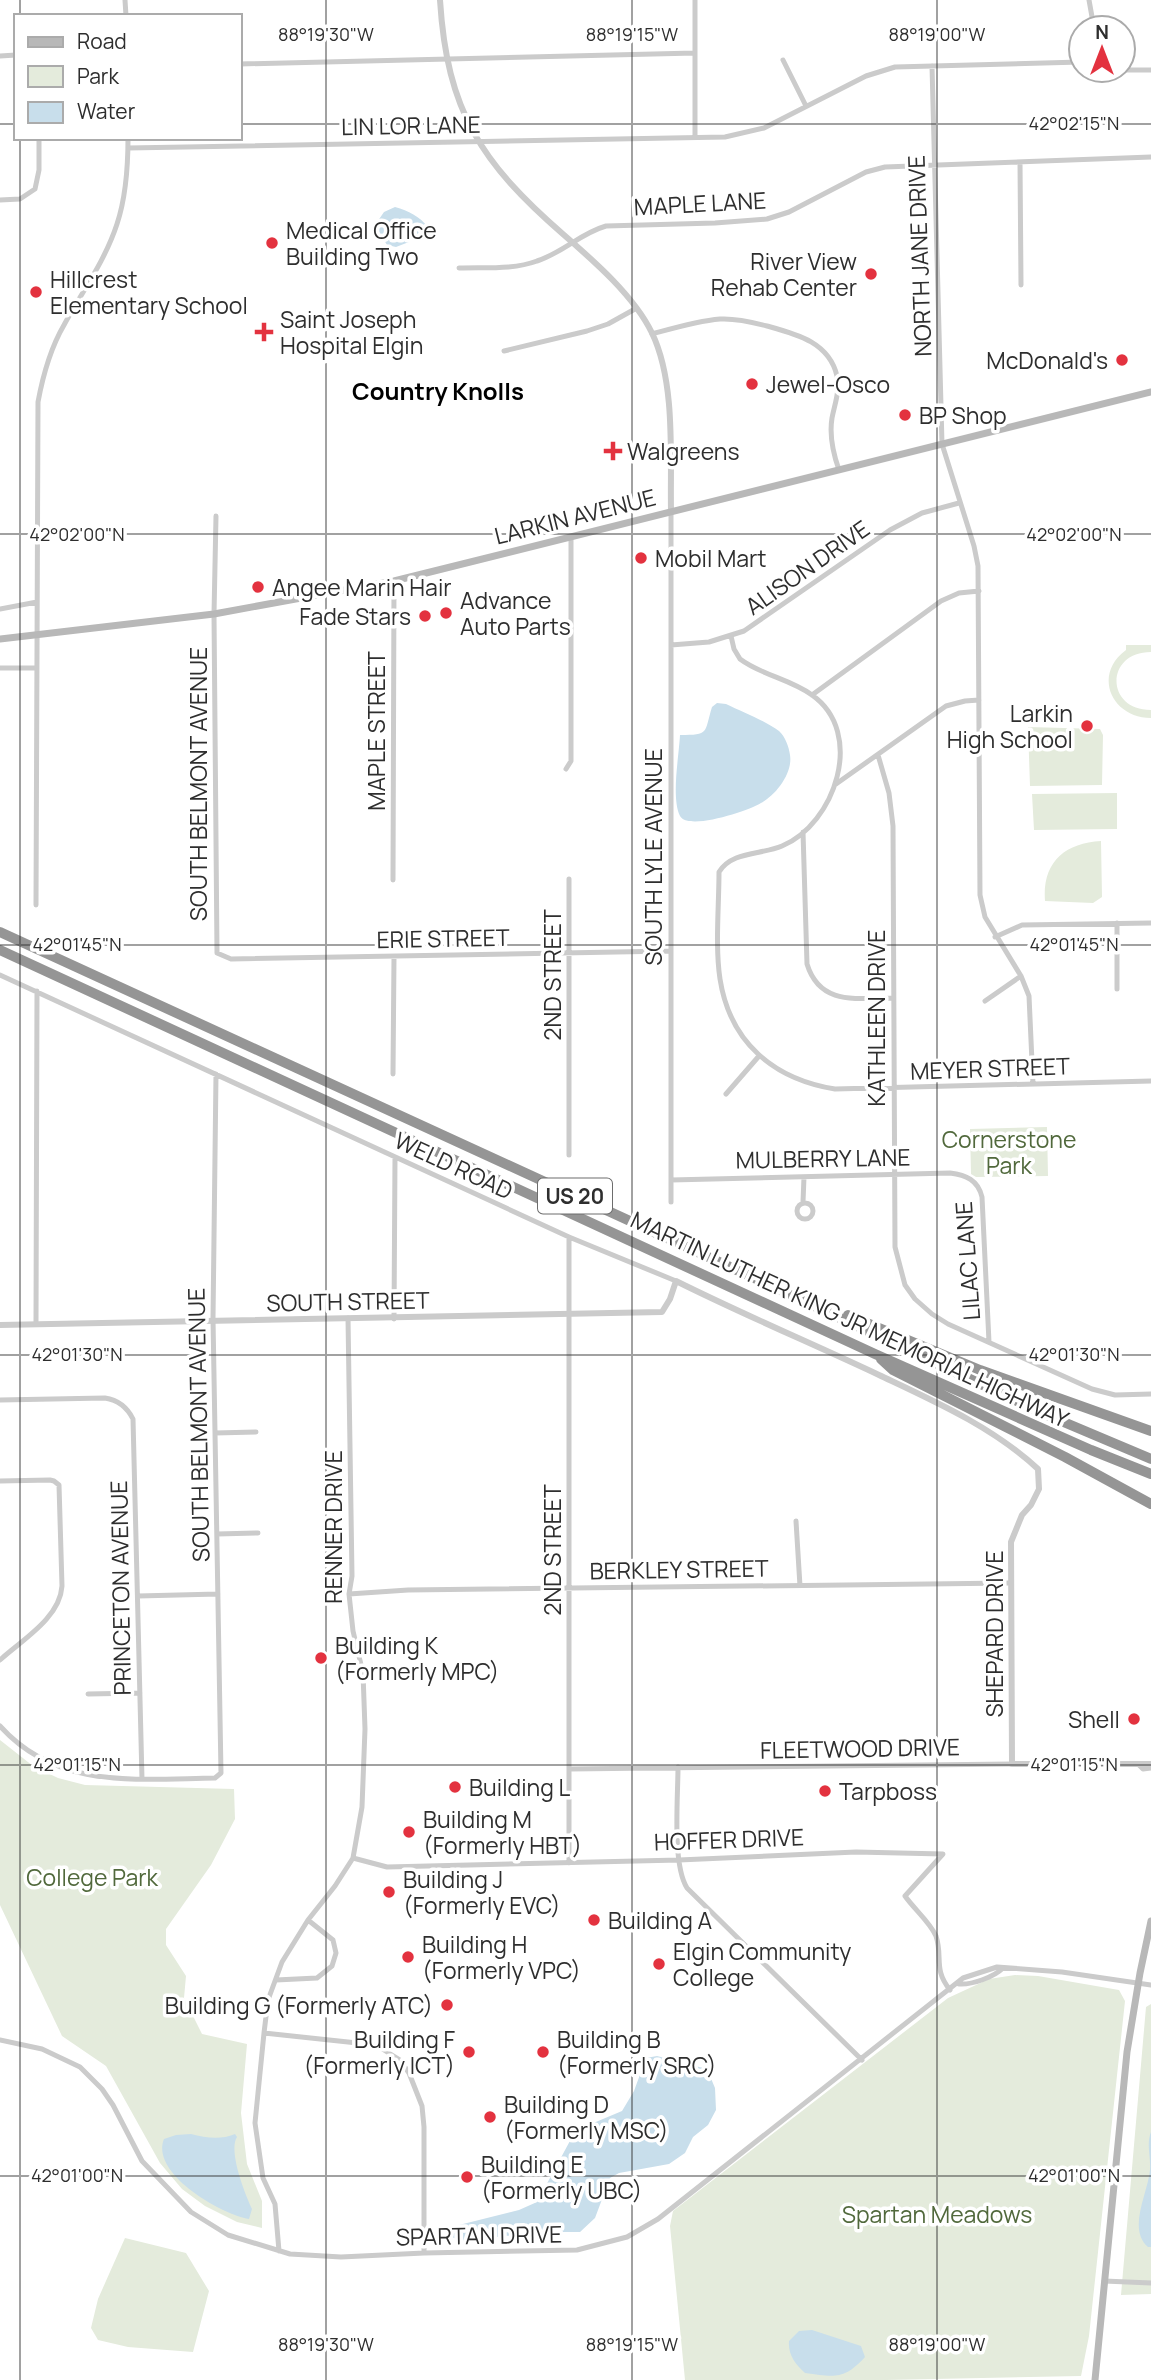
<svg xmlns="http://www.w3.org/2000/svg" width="1151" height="2380" font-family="Manrope,sans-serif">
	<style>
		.green { fill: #e4ebdc }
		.water { fill: #c8deeb }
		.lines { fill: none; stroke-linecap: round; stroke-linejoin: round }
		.minor { stroke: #cbcbcb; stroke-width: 5 }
		.tertiary { stroke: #cbcbcb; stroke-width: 6 }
		.secondary { stroke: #b8b8b8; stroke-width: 7 }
		.motorway { stroke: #959595; stroke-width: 10 }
		.ticks { fill: none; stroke: #2e2e2e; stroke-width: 2; stroke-opacity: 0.45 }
		.poi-dot { fill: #e3323f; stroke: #fff; stroke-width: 2.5 }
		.labels { text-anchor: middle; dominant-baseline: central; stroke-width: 7; stroke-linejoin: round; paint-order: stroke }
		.shield { fill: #fff; stroke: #6d6d6d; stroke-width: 2 }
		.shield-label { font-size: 21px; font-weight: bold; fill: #2e2e2e }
		.street-label { font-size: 23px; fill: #2e2e2e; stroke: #fff }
		.poi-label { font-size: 23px; fill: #2e2e2e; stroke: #fff; text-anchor: start }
		.park-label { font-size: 23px; fill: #51693c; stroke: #fff }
		.neighbourhood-label { font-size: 24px; font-weight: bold; fill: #000; stroke: #fff }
		.ticks-label { font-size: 18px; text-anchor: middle; fill: #2e2e2e; stroke: #fff; stroke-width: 7; stroke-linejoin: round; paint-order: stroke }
	</style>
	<rect width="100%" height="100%" fill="#fff"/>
	<path class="green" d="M1126 645H1151V652C1105 652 1105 710 1151 710V718C1112 718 1092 675 1126 650Z
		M1028 727 1100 729 1103 735 1102 785 1030 786Z
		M1117 793V829L1034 830 1032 794Z
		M1101 841 1102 897 1093 903 1045 901C1042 863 1064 843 1101 841Z
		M1047 1127 1048 1176 976 1177 971 1174 970 1129Z
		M0 1740 33 1766 58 1778 85 1785 234 1789 235 1819 211 1865 166 1929V1945L186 1976 184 1998 202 2034 247 2044 241 2113 247 2164 262 2201V2228L237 2222 205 2206 182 2189 160 2163 106 2066 62 2036 0 1905Z
		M1015 1975 1038 1976 1119 1990 1125 2001 1089 2336 1081 2376 886 2380H685L670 2226 673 2211 948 1998 989 1979Z
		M1151 2004V2294L1121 2295 1146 2007Z
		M125 2238 186 2253 209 2291 193 2352 128 2347 98 2340 91 2328 98 2299Z"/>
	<path class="water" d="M395 207C409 211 419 216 428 227L427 235 396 247 387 245 375 225 384 212Z
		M717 703 726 704C742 712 764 720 779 731 785 736 789 747 790 755 793 773 776 795 761 803 748 811 688 831 680 816 671 798 679 756 680 735 710 735 704 733 712 707Z
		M657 2056 707 2069 715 2088 716 2110 708 2125 693 2137 685 2153 669 2164 619 2173 610 2178 595 2218 580 2232H540L461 2241 450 2236 449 2230 455 2226 519 2210 537 2202 571 2139 591 2124 622 2111 634 2091 646 2058Z
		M1151 2132V2247H1148C1127 2229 1148 2193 1150 2170 1151 2156 1146 2145 1151 2132Z
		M191 2134C206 2138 221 2140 235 2134L237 2137C228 2151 245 2194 252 2209L249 2219C220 2214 150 2173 164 2139L176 2135Z
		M812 2330 861 2346 865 2357C844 2380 835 2377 805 2373 795 2364 788 2355 789 2341L799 2331Z"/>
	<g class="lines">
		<path class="minor" d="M125 0 126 16
			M695 0V137
			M1089 0 1094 28
			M0 56 16 55
			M783 60 806 106
			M240 64 695 53
			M932 66 942 444 974 546 978 566 980 895 985 917 1021 976 1029 996 1033 1084
			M1117 70H1151
			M128 148 725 137 764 128 866 76 895 67 1081 62
			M1020 162 1021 285
			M0 200 20 199 35 189 39 170V138
			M459 268C484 267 513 270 537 261 562 253 581 233 606 226L715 223 767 219 789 212 866 172 885 167 1151 157
			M652 334C674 328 697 321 720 319 736 318 752 322 767 326 796 334 829 342 837 376 840 391 835 403 832 418 829 436 833 453 839 470
			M504 351 587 331 608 324 635 309
			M671 512V1202
			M216 516 214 614 217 953 231 959 671 951
			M0 609 37 602
			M731 636 734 649 740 659C761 675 790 679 812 695 866 733 835 824 782 846 761 855 732 851 719 872 719 906 715 946 720 979 730 1043 774 1079 835 1089L1151 1081
			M671 645 709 642 744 631 890 530 922 513 959 503
			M0 668H37
			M812 695 941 601 959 593 979 591
			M878 755 889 793 893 826 895 1247 905 1285 915 1299 932 1314 948 1324 1092 1389 1115 1395 1151 1394
			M566 769 571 761V538
			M836 784 946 706 965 701 979 700
			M803 832 807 964C820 1006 857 998 892 998
			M569 879V1155
			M393 880 394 581
			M36 905 38 402C43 375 50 349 64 325 82 292 105 261 117 224 126 197 128 167 128 138
			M1117 923V989
			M995 937 1022 925 1151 923
			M0 975 569 1237 676 1281
			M985 1001 1021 976
			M393 1074 394 957
			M726 1094 759 1056
			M671 1180 950 1173C966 1175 978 1180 982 1197L989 1342
			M803 1202 804 1177
			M797 1211a8 8 0 1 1 16 0a8 8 0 1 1-16 0Z
			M394 1319 395 1157
			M36 1324 37 991
			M0 1400 105 1398C118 1400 127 1407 133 1419L142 1779
			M215 1433 256 1432
			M0 1481 50 1480 54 1481 59 1485 62 1586C60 1618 22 1640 0 1660
			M796 1521 800 1586
			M217 1534 258 1533
			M349 1594 408 1590 1010 1583
			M138 1596 218 1594
			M88 1694 140 1693
			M0 1726C57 1790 137 1779 215 1778L221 1773 213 1319 216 1074
			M1138 1764 1143 1769 1151 1768
			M678 1767C678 1798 672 1864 687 1888L862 2060
			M569 1769 1012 1764
			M353 1858 387 1867 679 1860 856 1852 943 1854 905 1896C914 1909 930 1922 936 1936 943 1957 933 1969 950 1990
			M569 1863V1237
			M276 1980 317 1978 332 1966 336 1953 333 1940 308 1920
			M959 1984C972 1985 994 1977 1003 1968
			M264 2033 376 2045 400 2060 409 2073 422 2106 424 2127V2253
			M0 2040 42 2049 80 2067 102 2089 113 2105 142 2161 191 2212 228 2235 290 2254 341 2257 424 2253 577 2250 627 2237 658 2219 963 1978 997 1967 1062 1972 1151 1985
			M279 2251 275 2204 263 2178 255 2123 264 2033 268 2000 282 1962 308 1920 335 1886 353 1858 362 1807 365 1729 363 1673 353 1631 349 1594 352 1576 348 1318
			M1104 2281 1151 2283"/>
		<path class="tertiary" d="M440 0C447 111 481 163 564 235 595 262 634 296 652 333 676 383 670 457 671 512
			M0 1325 662 1312 670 1299 676 1281C742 1314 811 1343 879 1375 934 1401 993 1427 1038 1469L1039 1489 1031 1505 1022 1515 1011 1542 1012 1764H1151"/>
		<path class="secondary" d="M0 639 214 614 394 581 1151 392
			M1095 2380 1127 2052 1140 1973 1151 1921"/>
		<path class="motorway" d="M0 932 778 1289 1047 1415 1151 1459
			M0 950 875 1354 1091 1450 1151 1474
			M848 1315 980 1370 1151 1431
			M881 1359 893 1370 1065 1457 1151 1504"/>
	</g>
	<path class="ticks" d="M20 0V16M326 0V2380M632 0V2380M937 0V2380M0 124H16M240 124H1151M20 138V2380M0 534H1151M0 945H1151M0 1355H1151M0 1765H1151M0 2176H1151"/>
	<g class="poi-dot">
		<circle cx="272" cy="243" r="7"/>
		<circle cx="871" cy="274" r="7"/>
		<circle cx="36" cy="292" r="7"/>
		<path d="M260.5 321.5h7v7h7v7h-7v7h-7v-7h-7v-7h7z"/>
		<circle cx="1122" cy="360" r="7"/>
		<circle cx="752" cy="384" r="7"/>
		<circle cx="905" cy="415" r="7"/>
		<path d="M609.5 440.5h7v7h7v7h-7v7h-7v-7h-7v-7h7z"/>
		<circle cx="641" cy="558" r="7"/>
		<circle cx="258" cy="587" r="7"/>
		<circle cx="446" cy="613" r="7"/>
		<circle cx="425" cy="616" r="7"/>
		<circle cx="1087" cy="726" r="7"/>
		<circle cx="321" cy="1658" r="7"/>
		<circle cx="1134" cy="1719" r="7"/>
		<circle cx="455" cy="1787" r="7"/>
		<circle cx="825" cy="1791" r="7"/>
		<circle cx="409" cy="1832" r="7"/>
		<circle cx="389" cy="1892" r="7"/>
		<circle cx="594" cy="1920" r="7"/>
		<circle cx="408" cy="1957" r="7"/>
		<circle cx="659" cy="1964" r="7"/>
		<circle cx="447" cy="2005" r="7"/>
		<circle cx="469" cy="2052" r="7"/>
		<circle cx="543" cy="2052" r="7"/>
		<circle cx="490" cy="2117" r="7"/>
		<circle cx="467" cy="2177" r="7"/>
	</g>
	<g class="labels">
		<rect class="shield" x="538" y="1178.5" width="74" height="35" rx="5"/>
		<g class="shield-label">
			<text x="575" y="1196">US 20</text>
		</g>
		<g class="street-label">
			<text transform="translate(411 125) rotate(-1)">LIN LOR LANE</text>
			<text transform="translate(700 203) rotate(-3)">MAPLE LANE</text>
			<text transform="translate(919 256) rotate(-92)">NORTH JANE DRIVE</text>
			<text transform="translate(575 516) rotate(-14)">LARKIN AVENUE</text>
			<text transform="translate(807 567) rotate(-35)">ALISON DRIVE</text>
			<text transform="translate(376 731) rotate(-90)">MAPLE STREET</text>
			<text transform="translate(198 784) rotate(-90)">SOUTH BELMONT AVENUE</text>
			<text transform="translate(653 857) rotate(-90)">SOUTH LYLE AVENUE</text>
			<text transform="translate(443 938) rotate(-1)">ERIE STREET</text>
			<text transform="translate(552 975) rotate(-90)">2ND STREET</text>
			<text transform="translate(876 1018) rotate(-90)">KATHLEEN DRIVE</text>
			<text transform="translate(990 1068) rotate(-2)">MEYER STREET</text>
			<text transform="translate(823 1158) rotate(-1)">MULBERRY LANE</text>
			<text transform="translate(454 1165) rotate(25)">WELD ROAD</text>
			<text transform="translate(967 1261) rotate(-94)">LILAC LANE</text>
			<text transform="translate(348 1301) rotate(-1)">SOUTH STREET</text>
			<text transform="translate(850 1319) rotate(25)">MARTIN LUTHER KING JR MEMORIAL HIGHWAY</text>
			<text transform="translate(198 1425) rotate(-91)">SOUTH BELMONT AVENUE</text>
			<text transform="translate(333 1527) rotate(-90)">RENNER DRIVE</text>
			<text transform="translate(552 1550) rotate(-90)">2ND STREET</text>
			<text transform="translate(679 1569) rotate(-1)">BERKLEY STREET</text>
			<text transform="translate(120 1588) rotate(-91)">PRINCETON AVENUE</text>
			<text transform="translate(994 1634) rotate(-90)">SHEPARD DRIVE</text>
			<text transform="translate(860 1748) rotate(-1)">FLEETWOOD DRIVE</text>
			<text transform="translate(729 1839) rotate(-2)">HOFFER DRIVE</text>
			<text transform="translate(479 2235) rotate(-1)">SPARTAN DRIVE</text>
		</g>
		<g class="poi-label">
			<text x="286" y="230">Medical Office<tspan x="286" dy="26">Building Two</tspan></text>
			<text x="857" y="261" text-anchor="end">River View<tspan x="857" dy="26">Rehab Center</tspan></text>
			<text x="50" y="279">Hillcrest<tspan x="50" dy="26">Elementary School</tspan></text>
			<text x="280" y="319">Saint Joseph<tspan x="280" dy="26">Hospital Elgin</tspan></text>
			<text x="1108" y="360" text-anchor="end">McDonald's</text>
			<text x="766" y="384">Jewel-Osco</text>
			<text x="919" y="415">BP Shop</text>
			<text x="627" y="451">Walgreens</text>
			<text x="655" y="558">Mobil Mart</text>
			<text x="272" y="587">Angee Marin Hair</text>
			<text x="460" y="600">Advance<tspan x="460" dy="26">Auto Parts</tspan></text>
			<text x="411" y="616" text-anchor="end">Fade Stars</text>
			<text x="1073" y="713" text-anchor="end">Larkin<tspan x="1073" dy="26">High School</tspan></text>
			<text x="335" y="1645">Building K<tspan x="335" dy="26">(Formerly MPC)</tspan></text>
			<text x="1120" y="1719" text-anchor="end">Shell</text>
			<text x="469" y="1787">Building L</text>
			<text x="839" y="1791">Tarpboss</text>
			<text x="423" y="1819">Building M<tspan x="423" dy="26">(Formerly HBT)</tspan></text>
			<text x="403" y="1879">Building J<tspan x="403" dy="26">(Formerly EVC)</tspan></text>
			<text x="608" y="1920">Building A</text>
			<text x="422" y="1944">Building H<tspan x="422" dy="26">(Formerly VPC)</tspan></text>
			<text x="673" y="1951">Elgin Community<tspan x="673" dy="26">College</tspan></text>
			<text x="433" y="2005" text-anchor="end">Building G (Formerly ATC)</text>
			<text x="455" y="2039" text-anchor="end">Building F<tspan x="455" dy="26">(Formerly ICT)</tspan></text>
			<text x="557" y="2039">Building B<tspan x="557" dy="26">(Formerly SRC)</tspan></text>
			<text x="504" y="2104">Building D<tspan x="504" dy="26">(Formerly MSC)</tspan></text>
			<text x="481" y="2164">Building E<tspan x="481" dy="26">(Formerly UBC)</tspan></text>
		</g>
		<g class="park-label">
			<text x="1009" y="1139">Cornerstone<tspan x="1009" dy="26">Park</tspan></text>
			<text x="92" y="1877">College Park</text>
			<text x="937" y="2214">Spartan Meadows</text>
		</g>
		<g class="neighbourhood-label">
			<text x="438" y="390">Country Knolls</text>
		</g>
	</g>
	<g class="ticks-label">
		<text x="326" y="41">88°19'30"W</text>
		<text x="632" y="41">88°19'15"W</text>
		<text x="937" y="41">88°19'00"W</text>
		<text x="1074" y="130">42°02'15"N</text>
		<text x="77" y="541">42°02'00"N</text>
		<text x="1074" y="541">42°02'00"N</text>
		<text x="77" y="951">42°01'45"N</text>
		<text x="1074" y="951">42°01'45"N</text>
		<text x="77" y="1361">42°01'30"N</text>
		<text x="1074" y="1361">42°01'30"N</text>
		<text x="77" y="1771">42°01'15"N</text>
		<text x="1074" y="1771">42°01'15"N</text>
		<text x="77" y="2182">42°01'00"N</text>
		<text x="1074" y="2182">42°01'00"N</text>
		<text x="326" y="2351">88°19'30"W</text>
		<text x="632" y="2351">88°19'15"W</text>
		<text x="937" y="2351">88°19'00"W</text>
	</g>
	<rect x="14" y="14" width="228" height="126" fill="#ffffff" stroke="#ababab" stroke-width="2"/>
	<rect x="28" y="37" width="35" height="10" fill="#b8b8b8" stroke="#ababab" stroke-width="2"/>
	<text x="77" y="49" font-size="21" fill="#2e2e2e">Road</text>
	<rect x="28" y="66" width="35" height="21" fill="#e4ebdc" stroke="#ababab" stroke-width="2"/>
	<text x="77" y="84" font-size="21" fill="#2e2e2e">Park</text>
	<rect x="28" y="102" width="35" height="21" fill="#c8deeb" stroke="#ababab" stroke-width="2"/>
	<text x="77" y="119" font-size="21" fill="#2e2e2e">Water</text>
	<g transform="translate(1102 49)"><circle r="33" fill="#ffffff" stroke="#ababab" stroke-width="2"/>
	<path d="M0-5L12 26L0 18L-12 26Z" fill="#e3323f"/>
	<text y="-10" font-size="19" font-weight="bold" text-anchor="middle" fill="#2e2e2e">N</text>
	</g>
</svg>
